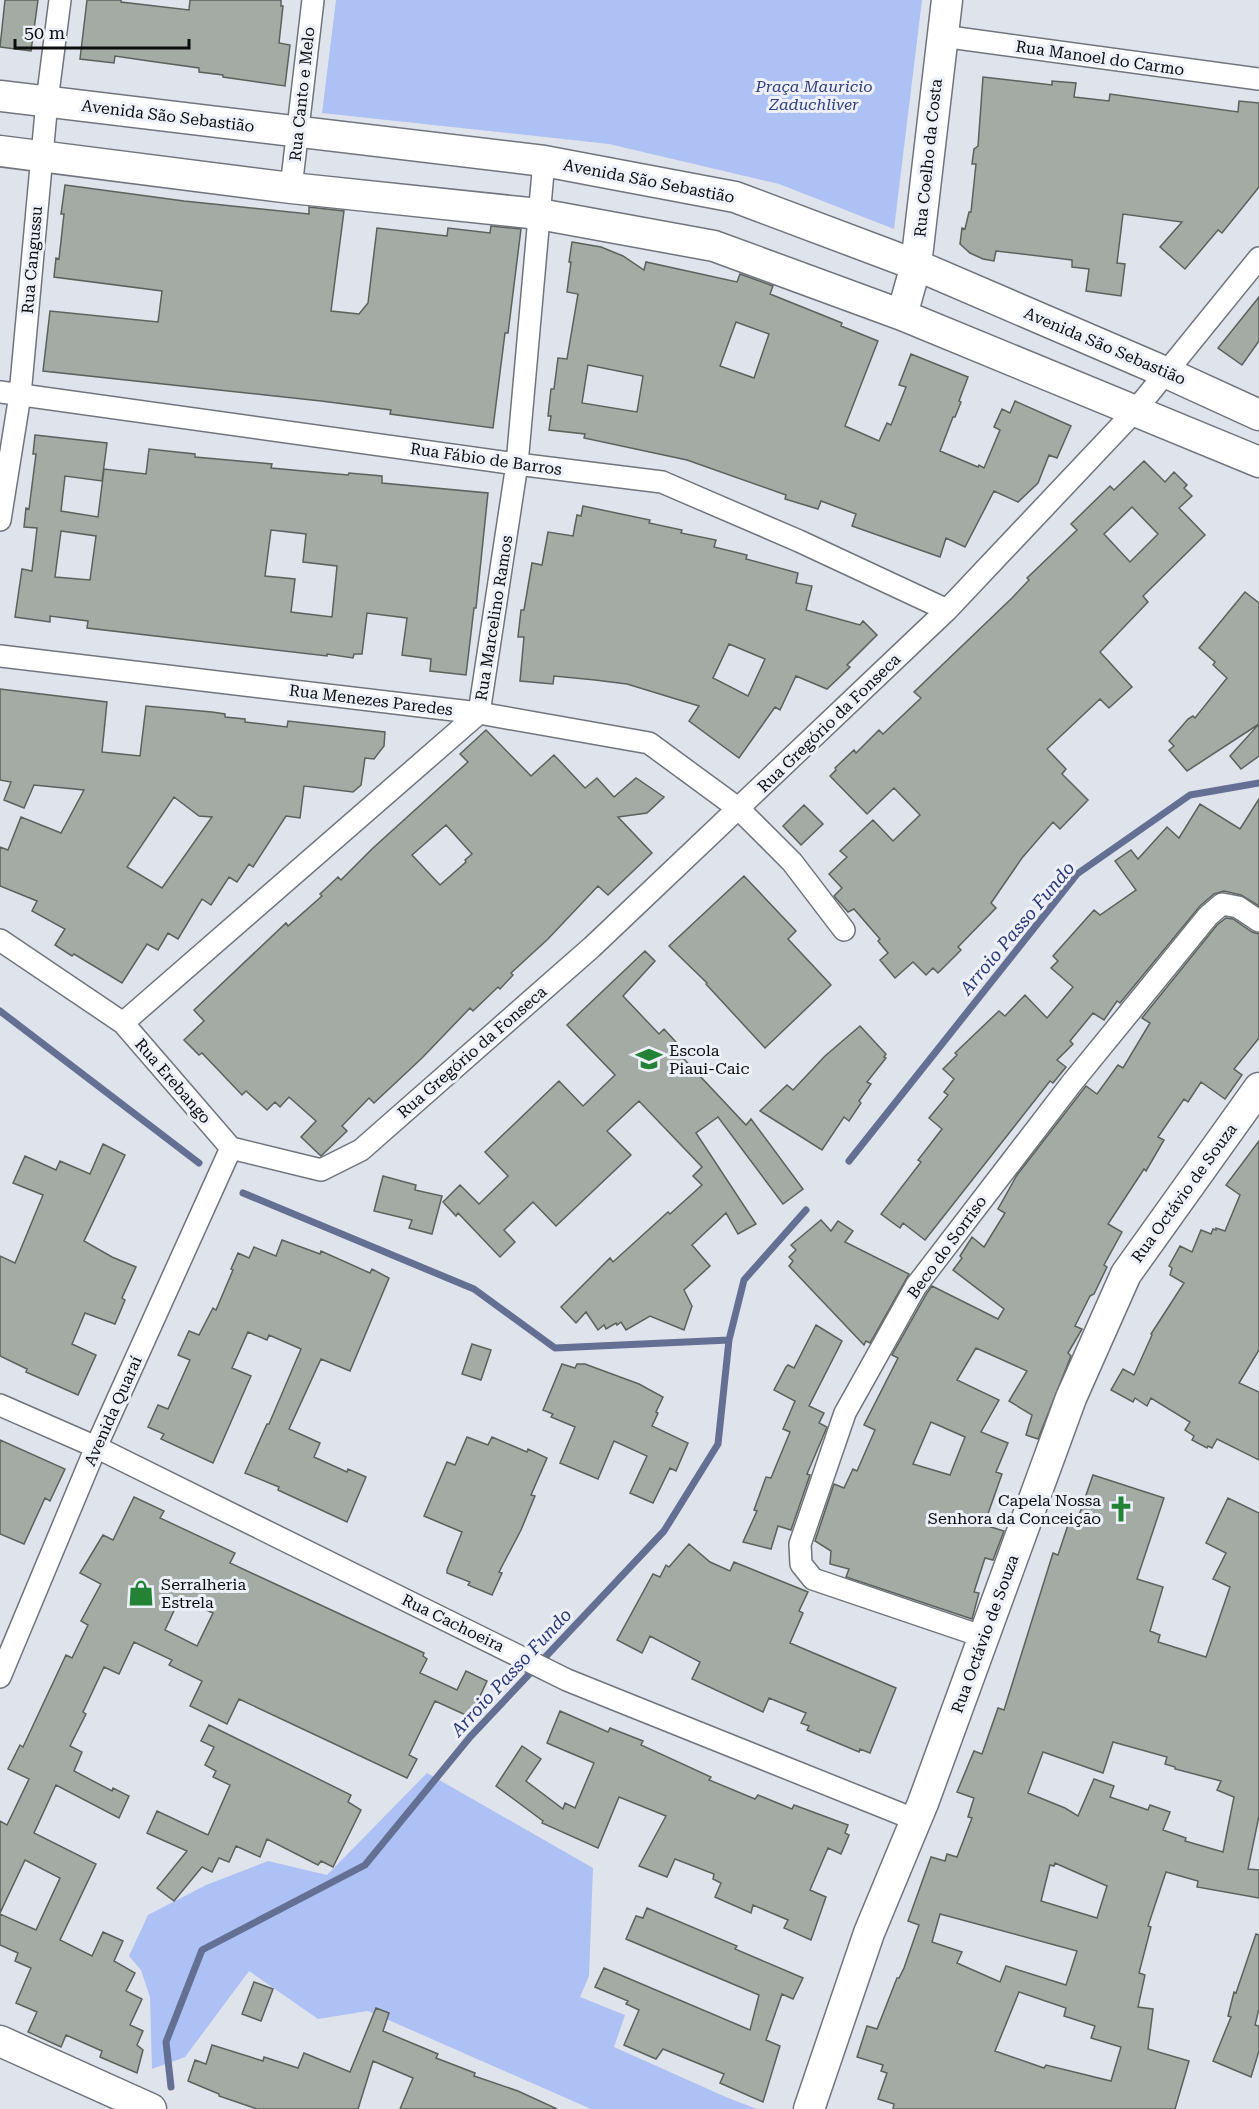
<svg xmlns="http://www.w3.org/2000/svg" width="1259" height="2109" font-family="'Roboto Serif',serif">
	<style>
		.green { fill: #aec1f4 }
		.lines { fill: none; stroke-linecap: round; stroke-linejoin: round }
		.stream { stroke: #647093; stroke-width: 7 }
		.building { fill: #a4aba4; stroke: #5b615b; stroke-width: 1.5; fill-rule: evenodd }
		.street-casing { stroke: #71747c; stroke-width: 24 }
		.secondary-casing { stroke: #71747c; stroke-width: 33 }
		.street { stroke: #fff; stroke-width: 21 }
		.secondary { stroke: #fff; stroke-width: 30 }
		.labels { text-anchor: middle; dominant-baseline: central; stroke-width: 6; stroke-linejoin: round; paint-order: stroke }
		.street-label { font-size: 16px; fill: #0c0d0f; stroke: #edf0f9 }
		.park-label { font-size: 16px; font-style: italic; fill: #30417e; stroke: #edf0f9 }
		.poi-label { font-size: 16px; fill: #0c0d0f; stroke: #edf0f9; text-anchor: start }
		.water-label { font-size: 18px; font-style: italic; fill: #273874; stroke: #edf0f9 }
	</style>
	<rect width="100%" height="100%" fill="#dfe3eb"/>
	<path class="green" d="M336 0H922L894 229 779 184 609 144 322 113Z
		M427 1773 593 1868 589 1976 580 1997 625 2015 614 2047 728 2098 757 2109H591L368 2011 318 2019 249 1971 185 2057 152 2069 150 1997 141 1970 129 1956 148 1915 206 1885 268 1861 327 1875Z"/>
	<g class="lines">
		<path class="stream" d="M0 1011 199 1163
			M849 1161 1077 874 1190 795 1259 783
			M243 1193 474 1289 555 1348 729 1340
			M171 2087 166 2042 202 1950 365 1865 470 1737 664 1531 718 1444 729 1340 744 1280 806 1210"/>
	</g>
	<path class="building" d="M5 0H38L31 51 0 47Z
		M87 0H121V2L189 10 190 0H281V6H283L279 43 290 45 285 86 223 77V75L199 72V68L149 61 115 56 114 63 80 59Z
		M983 77 1052 85V81L1076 83 1074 97 1109 101 1110 94 1238 112 1239 101 1259 103V187L1222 233 1218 230 1185 269 1160 247 1182 222 1123 214 1117 263 1125 264 1121 296 1086 291 1089 269 1072 267V260L996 251 994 261 983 259 970 253 960 244 962 228 965 229 969 212H971L976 164H972L974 149 978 146Z
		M65 185 184 201 309 214V207L344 211 331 311 359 314 368 303 377 228 447 236 448 228 490 233 491 226 521 229 508 333H505L493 428 390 414 391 410 321 401 43 371 50 311 158 322 162 291 54 277 56 258 59 259 64 214H61Z
		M572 242 601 247 623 256 644 270 646 262 737 282 740 274 773 286 770 294 842 323 841 326 878 341 845 426 879 441 887 423 891 425 906 387 899 385 911 354 968 377 959 401 961 402 955 417H953L940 451 978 467 979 465 984 468 1000 430 994 427 1002 409 1010 413 1015 401 1071 426 1057 458 1049 455 1038 483 1018 502 994 491 965 547 946 538 940 557 852 526 856 514 821 501 818 509 785 499 786 495 687 460 584 438 585 434 549 430 551 416H548L551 389H554L558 358 567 359 578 294 567 292 571 262H569ZM736 322 769 334 754 378 720 366ZM588 365 643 376 637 412 582 403Z
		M1259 297V341L1242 365 1218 348Z
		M35 435 107 443 102 481 65 476 61 511 98 517 104 469 146 474 149 449 195 454V457L272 464 271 468 348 475 349 473 382 476V483L488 493 476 608H474L466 675 430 671 431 659 402 655 407 618 367 613 362 654H354L353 658 327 654V656L87 628 88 621 50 616V622L15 617 22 569 32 571 37 528 24 527 26 508 29 509 36 454H33ZM271 530 306 534 303 562 337 566 332 617 291 612 295 579 265 576ZM61 531 96 536 90 580 55 577Z
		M1144 461 1165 482 1174 472 1187 485 1184 488 1192 496 1179 508 1205 535 1143 596 1148 602 1100 652 1132 687 1109 708 1100 699 1047 749 1066 769 1062 774 1088 800 1060 829 1053 822 1022 858 991 903 996 908 958 947 961 950 938 973 933 968 926 975 913 962 895 978 880 960 888 953 878 941 880 939 854 909 848 912 834 896 842 888 829 874 847 857 840 851 873 820 893 841 920 815 894 788 867 814 830 776 836 770 835 768 854 750 856 753 879 730 883 734 921 698 914 692 1012 598 1029 580 1027 578 1077 530 1071 524 1110 486 1114 490ZM1132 507 1158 534 1130 562 1104 534Z
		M583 506 650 520 649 523 682 530 681 533 716 540 714 547 747 555 746 559 798 573 796 583 812 586 806 610 860 625 863 621 877 635 847 665 850 667 827 689 796 676 780 710 775 707 739 758 689 721 699 706 627 684 595 680 554 676 553 684 520 681 524 637H518L521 610H524L532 563 542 565 548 532 573 536 577 515 581 516ZM729 644 765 659 748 696 713 678Z
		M1245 592 1259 603V724L1187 771 1169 750 1174 746 1169 741 1188 719 1193 716 1195 718 1227 678 1213 665 1215 662 1199 648Z
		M0 689 107 702 102 752 140 756 146 706 212 712 225 714V717L245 719V722L287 727 288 721 385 732 384 746 374 759 365 758 361 785 353 792 304 786 300 818 286 816 253 867 249 864 237 882 229 877 211 905 202 899 178 939 168 933 158 950 147 944 122 983 74 954 72 956 55 945 65 929 32 911 37 901 0 886V847L8 850 21 817 61 833 84 790 34 785 24 808 4 800 11 782 0 780ZM174 797 199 816 212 817 162 888 127 867Z
		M1259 724V756L1241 769 1230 756Z
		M486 730 531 776 554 755 585 788 597 778 614 797 636 778 664 797 647 813 618 817 652 853 608 895 598 886 548 939 511 973 513 975 500 989 498 987 473 1011 470 1008 422 1058 374 1103 369 1098 342 1126 347 1131 321 1156 301 1137 316 1121 289 1097 280 1107 275 1102 267 1110 246 1091 242 1095 202 1053 199 1055 184 1040 204 1021 194 1010 286 923 288 926 322 896 320 894 338 877 341 880 373 848 468 762 460 754ZM446 825 472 854 465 860 466 862 440 885 412 855Z
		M1259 799V906L1241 895 1224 891 1214 894 1200 906 1120 1003 1117 1001 1104 1020 1093 1013 1070 1041 1073 1044 1057 1060 1066 1067 1053 1083 1050 1081 925 1240 903 1223 900 1228 881 1214 921 1162 918 1160 942 1129 929 1118 948 1095 944 1092 954 1079 943 1069 957 1055 955 1053 999 1011 1005 1016 1025 995 1047 1018 1073 987 1051 968 1058 961 1053 956 1094 910 1100 915 1136 890 1115 861 1131 850 1138 859 1167 827 1179 838 1200 804 1240 829Z
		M804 805 823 824 801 845 783 826Z
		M744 876 796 931 788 939 831 985 765 1048 706 984 707 983 669 946Z
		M1226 918 1233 919 1252 932 1259 934V1038L1234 1069 1242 1075 1225 1099 1201 1082 1188 1102 1184 1099 1158 1137 1164 1140 1146 1171 1144 1169 1108 1224 1122 1232 1104 1265 1107 1267 1094 1294 1090 1296 1075 1326 1082 1329 1068 1353 1071 1356 1038 1439 1026 1435 1032 1415 1009 1401 1027 1371 976 1348 957 1380 999 1400 981 1432 1008 1443 996 1472 1002 1474 984 1525 1004 1531 993 1560 985 1558 974 1592 979 1593 972 1619 846 1577 849 1569 830 1564 831 1551 815 1541 834 1484 844 1488 853 1469 857 1471 875 1430 864 1425 898 1358 892 1355 927 1293 932 1286 998 1319 1004 1309 953 1270 962 1258 960 1256 972 1237 984 1247 1005 1213 998 1209 1017 1175 1086 1086 1097 1094 1118 1065 1123 1068 1150 1023 1142 1018 1217 925ZM931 1422 965 1437 950 1475 913 1464Z
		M645 951 655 961 623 996 659 1034 664 1029 687 1054 683 1058 746 1125 751 1119 803 1189 783 1204 718 1117 696 1133 756 1224 738 1234 726 1213 692 1245 710 1266 684 1290 692 1306 684 1330 650 1316 626 1330 621 1322 617 1325 616 1323 606 1329 604 1325 598 1330 586 1312 576 1323 561 1307 610 1258 613 1262 668 1212 670 1214 702 1185 693 1176 702 1167 639 1101 607 1131 631 1155 556 1226 533 1202 504 1230 515 1242 500 1257 458 1213 456 1216 443 1202 460 1185 479 1204 508 1176 485 1152 559 1081 583 1106 615 1075 567 1025Z
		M860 1026 886 1054 884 1057 886 1058 867 1082 871 1084 859 1101 861 1103 849 1121 844 1117 822 1150 760 1111 787 1085 793 1090 825 1056Z
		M1259 1141V1350L1239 1383 1259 1392V1460L1217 1439 1212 1448 1208 1446 1207 1448 1192 1440 1194 1436 1185 1430 1190 1422 1151 1398 1147 1406 1135 1398 1133 1402 1111 1390 1123 1369 1134 1375 1152 1335 1151 1334 1184 1283 1170 1275 1172 1268 1169 1266 1180 1246 1192 1252 1201 1230 1211 1234 1213 1229 1216 1230V1228L1225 1231 1240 1195 1226 1185Z
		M103 1144 125 1155 84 1241 112 1257 136 1267 122 1298 125 1300 115 1324 85 1313 72 1344 96 1355 78 1395 26 1372 27 1369 0 1356V1256L15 1263 43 1195 13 1183 25 1156 56 1170 60 1161 90 1174Z
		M383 1176 416 1185 415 1190 442 1196 432 1234 409 1228 412 1220 374 1211Z
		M821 1220 831 1231 838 1221 853 1231 845 1242 909 1274 870 1343 866 1341 864 1345 789 1266 793 1261 789 1257 796 1250 791 1245Z
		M282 1240 320 1254 321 1251 370 1273 372 1269 389 1278 350 1371 321 1359 289 1429 320 1443 314 1457 347 1472 348 1469 366 1477 347 1522 278 1490 279 1487 245 1473 267 1424H269L301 1349 269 1335 267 1340 248 1332 232 1368 251 1376 213 1463 161 1439 164 1434 148 1427 158 1405 168 1409 190 1360 178 1355 189 1331 199 1335 213 1308 216 1310 233 1270 231 1269 238 1253 249 1258 254 1247 276 1256Z
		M816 1325 842 1341 809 1406 824 1413 819 1423 827 1427 807 1474 810 1475 791 1530 778 1526 771 1549 743 1542 757 1511 754 1510 766 1477 771 1478 790 1432 783 1429 795 1401 774 1390 786 1367 788 1365 794 1368Z
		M472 1344 491 1350 481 1380 462 1374Z
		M562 1364 575 1368 577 1364H585L639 1384 663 1397 656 1412 658 1413 652 1426 688 1443 676 1471 670 1468 653 1503 630 1493 647 1456 614 1441 598 1479 560 1463 575 1427 551 1417 553 1414 543 1410Z
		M467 1437 488 1445 492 1437 527 1452 528 1449 547 1458 531 1495 535 1496 521 1530 499 1572 502 1573 492 1595 468 1585 470 1582 447 1573V1570L462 1532 424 1516 447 1462 455 1465Z
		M0 1440 65 1469 50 1501 45 1498 24 1544 0 1534Z
		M1093 1475 1164 1498 1137 1579 1163 1587 1150 1631 1160 1635 1158 1642 1206 1657 1230 1587 1213 1579 1226 1553 1206 1543 1228 1498 1259 1513V1816L1248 1869 1259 1870V1898L1197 1887 1198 1881 1166 1872 1148 1926 1151 1927 1139 1973 1145 1975 1138 2007 1153 2009 1148 2049 1189 2061 1175 2109H893L894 2104 878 2099 887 2073 881 2071 883 2065 857 2057 867 2026 877 2029 897 1978H899L904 1968 919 1925 908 1921 931 1857 945 1861 947 1854 957 1857 972 1818 968 1817 974 1798 957 1792 974 1751 982 1754 998 1708 1004 1710 1053 1553 1058 1555 1070 1519 1077 1521ZM1113 1742 1167 1757 1165 1764 1175 1767V1769L1221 1781 1217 1790 1234 1797 1223 1852 1185 1841 1186 1838 1163 1830 1170 1812 1150 1805 1148 1810 1110 1797 1114 1786 1094 1779 1078 1816 1065 1808 1028 1793 1043 1752 1103 1773ZM1055 1863 1107 1886 1097 1918 1041 1901 1050 1865 1054 1866ZM940 1914 1077 1951 1066 1985 1006 1966 1000 1982 957 1963 962 1952 932 1942ZM1019 1992 1066 2008 1064 2016 1095 2026 1091 2038 1121 2047 1111 2081 1046 2065 1044 2068 995 2051Z
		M134 1497 164 1511 160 1518 235 1553 230 1563 424 1653 423 1656 427 1659 420 1673 457 1690 466 1671 487 1681 474 1709 472 1708 468 1716 435 1701 409 1755 417 1759 407 1778 239 1699 227 1724 190 1706 202 1681 169 1665 172 1660 134 1642 119 1674 104 1667 83 1712 86 1714 70 1746 82 1752 74 1771 112 1791 113 1788 129 1796 119 1818 56 1785 34 1833 96 1864 60 1940 92 1956 103 1932 123 1941 114 1961 135 1973 126 1991 142 1999 130 2025 143 2031 137 2045 143 2050 137 2073 100 2057 102 2051 66 2035 61 2047 28 2032 37 2012 16 2003 31 1968 15 1961 18 1953 0 1945V1914L36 1930 60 1878 25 1860 0 1913V1821L7 1825 29 1779 8 1769 20 1745 23 1747 66 1655 72 1658 88 1625 81 1621 101 1584 80 1573 103 1535 113 1540ZM180 1598 213 1613 197 1646 165 1630Z
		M689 1544 710 1562 730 1571 734 1562 808 1592 799 1611 803 1613 790 1643 896 1688 870 1753 860 1749 859 1752 807 1730 809 1726 801 1723 806 1713 769 1698 763 1712 692 1679 700 1662 650 1636 642 1653 617 1640 653 1574 660 1577 666 1565 669 1567Z
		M560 1711 608 1732 610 1728 643 1741 641 1745 711 1777 709 1780 755 1799 758 1795 792 1809 794 1805 848 1825 845 1833 849 1835 841 1854 828 1848 810 1890 826 1897 811 1940 784 1928 788 1920 753 1905 751 1913 715 1897 721 1883 713 1879 714 1874 675 1859 667 1877 639 1866 666 1816 619 1797 598 1848 542 1823 543 1821 496 1786 522 1746 541 1759 526 1781 563 1809 565 1803 575 1808 594 1763 547 1743Z
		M209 1725 351 1795 348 1802 361 1810 333 1867 321 1861 318 1865 267 1839 260 1857 236 1846 229 1862 219 1858 212 1872 202 1867 174 1901 157 1888 187 1851 147 1833 157 1811 208 1835 230 1785 213 1777 216 1771 205 1765 214 1747 201 1741Z
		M647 1908 737 1946 735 1949 803 1978 793 1999 782 1994 766 2040 780 2046 763 2102 720 2083 724 2074 663 2049 656 2059 624 2045 639 2010 626 2004 628 2001 595 1987 604 1968 750 2030 759 1995 626 1939 636 1916 643 1918Z
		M1256 1934 1259 1935V2009L1255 2025 1259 2026V2051L1251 2077 1213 2061 1231 2017 1228 2016 1234 1992 1236 1993Z
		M254 1982 273 1989 261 2021 242 2014Z
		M376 2008 389 2013 383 2031 438 2054 436 2058 475 2073 474 2076 518 2091 557 2109H400L413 2078 373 2061 358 2109H257L219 2096V2094L188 2081 195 2060 206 2064 212 2045 263 2061 264 2057 298 2068 304 2053 350 2072Z"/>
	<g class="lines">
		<g class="street-casing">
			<path id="street" d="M942 36 1259 79
				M291 188 313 0
				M0 392 517 464 662 482 799 541 947 610
				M0 520 20 395 47 101 60 0
				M0 656 479 713 649 743 739 809 792 862 844 930
				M0 940 123 1023 231 1148 321 1170 361 1150 592 947 947 610 1134 412 1259 258
				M123 1023 479 713 517 464 544 161
				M0 1405 96 1447 567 1680 916 1820
				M984 1637 813 1579 801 1564 800 1544 845 1413 916 1286 1071 1084 1208 916 1222 904 1238 907 1259 921
				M0 1677 96 1447 231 1148"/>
		</g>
		<g class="secondary-casing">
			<path id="secondary" d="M0 96 544 161 735 197 916 265 1165 372 1259 415
				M0 151 291 188 539 214 714 246 902 315 1259 462
				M902 315 916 265 947 0
				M0 2041 151 2109
				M809 2109 869 1933 923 1803 1071 1398 1126 1274 1259 1088"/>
		</g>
		<use href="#street" class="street"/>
		<use href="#secondary" class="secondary"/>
	</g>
	<defs>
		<g id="school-bare" transform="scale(2.07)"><path d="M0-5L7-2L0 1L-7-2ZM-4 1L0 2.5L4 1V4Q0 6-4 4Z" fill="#238235" stroke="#edf0f9" stroke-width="2.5" paint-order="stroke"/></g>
		<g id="church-bare" transform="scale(2.07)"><path d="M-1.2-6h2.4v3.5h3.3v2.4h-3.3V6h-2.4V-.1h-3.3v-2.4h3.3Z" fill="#238235" stroke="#edf0f9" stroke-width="2.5" paint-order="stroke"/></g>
		<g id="shop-bare" transform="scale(2.07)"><path d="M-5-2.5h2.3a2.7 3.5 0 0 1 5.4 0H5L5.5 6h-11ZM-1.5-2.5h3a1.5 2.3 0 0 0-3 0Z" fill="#238235" stroke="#edf0f9" stroke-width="2.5" paint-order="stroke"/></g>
	</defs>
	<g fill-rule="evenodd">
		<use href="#school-bare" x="649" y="1059"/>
		<use href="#church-bare" x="1121" y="1509"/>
		<use href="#shop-bare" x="141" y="1593"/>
	</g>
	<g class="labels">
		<g class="street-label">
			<text transform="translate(1100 58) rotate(8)">Rua Manoel do Carmo</text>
			<text transform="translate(302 94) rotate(-84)">Rua Canto e Melo</text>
			<text transform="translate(168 116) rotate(7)">Avenida São Sebastião</text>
			<text transform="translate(928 158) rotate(-84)">Rua Coelho da Costa</text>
			<text transform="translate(649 181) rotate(11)">Avenida São Sebastião</text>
			<text transform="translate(32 260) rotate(-85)">Rua Cangussu</text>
			<text transform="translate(1105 346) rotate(23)">Avenida São Sebastião</text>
			<text transform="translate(486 459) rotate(8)">Rua Fábio de Barros</text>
			<text transform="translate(494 618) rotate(-81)">Rua Marcelino Ramos</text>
			<text transform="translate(371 700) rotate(7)">Rua Menezes Paredes</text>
			<text transform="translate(829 723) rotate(-44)">Rua Gregório da Fonseca</text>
			<text transform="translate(472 1052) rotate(-41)">Rua Gregório da Fonseca</text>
			<text transform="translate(173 1081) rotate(49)">Rua Erebango</text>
			<text transform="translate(1184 1193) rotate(-54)">Rua Octávio de Souza</text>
			<text transform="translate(947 1247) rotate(-54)">Beco do Sorriso</text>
			<text transform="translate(113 1411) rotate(-66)">Avenida Quaraí</text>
			<text transform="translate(453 1623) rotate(26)">Rua Cachoeira</text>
			<text transform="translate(985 1634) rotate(-70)">Rua Octávio de Souza</text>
		</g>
		<g class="park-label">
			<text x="814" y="86">Praça Mauricio<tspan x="814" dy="18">Zaduchliver</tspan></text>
		</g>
		<g class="poi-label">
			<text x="669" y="1050">Escola<tspan x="669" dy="18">Piaui-Caic</tspan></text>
			<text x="1101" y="1500" text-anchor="end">Capela Nossa<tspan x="1101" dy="18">Senhora da Conceição</tspan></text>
			<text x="161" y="1584">Serralheria<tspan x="161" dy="18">Estrela</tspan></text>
		</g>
		<g class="water-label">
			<text transform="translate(1017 928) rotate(-50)">Arroio Passo Fundo</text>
			<text transform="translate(511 1672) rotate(-47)">Arroio Passo Fundo</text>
		</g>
	</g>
	<path d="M15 39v9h174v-9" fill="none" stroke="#0c0d0f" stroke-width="3"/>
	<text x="24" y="39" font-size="18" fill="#0c0d0f" stroke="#edf0f9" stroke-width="4.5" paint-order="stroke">50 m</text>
</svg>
